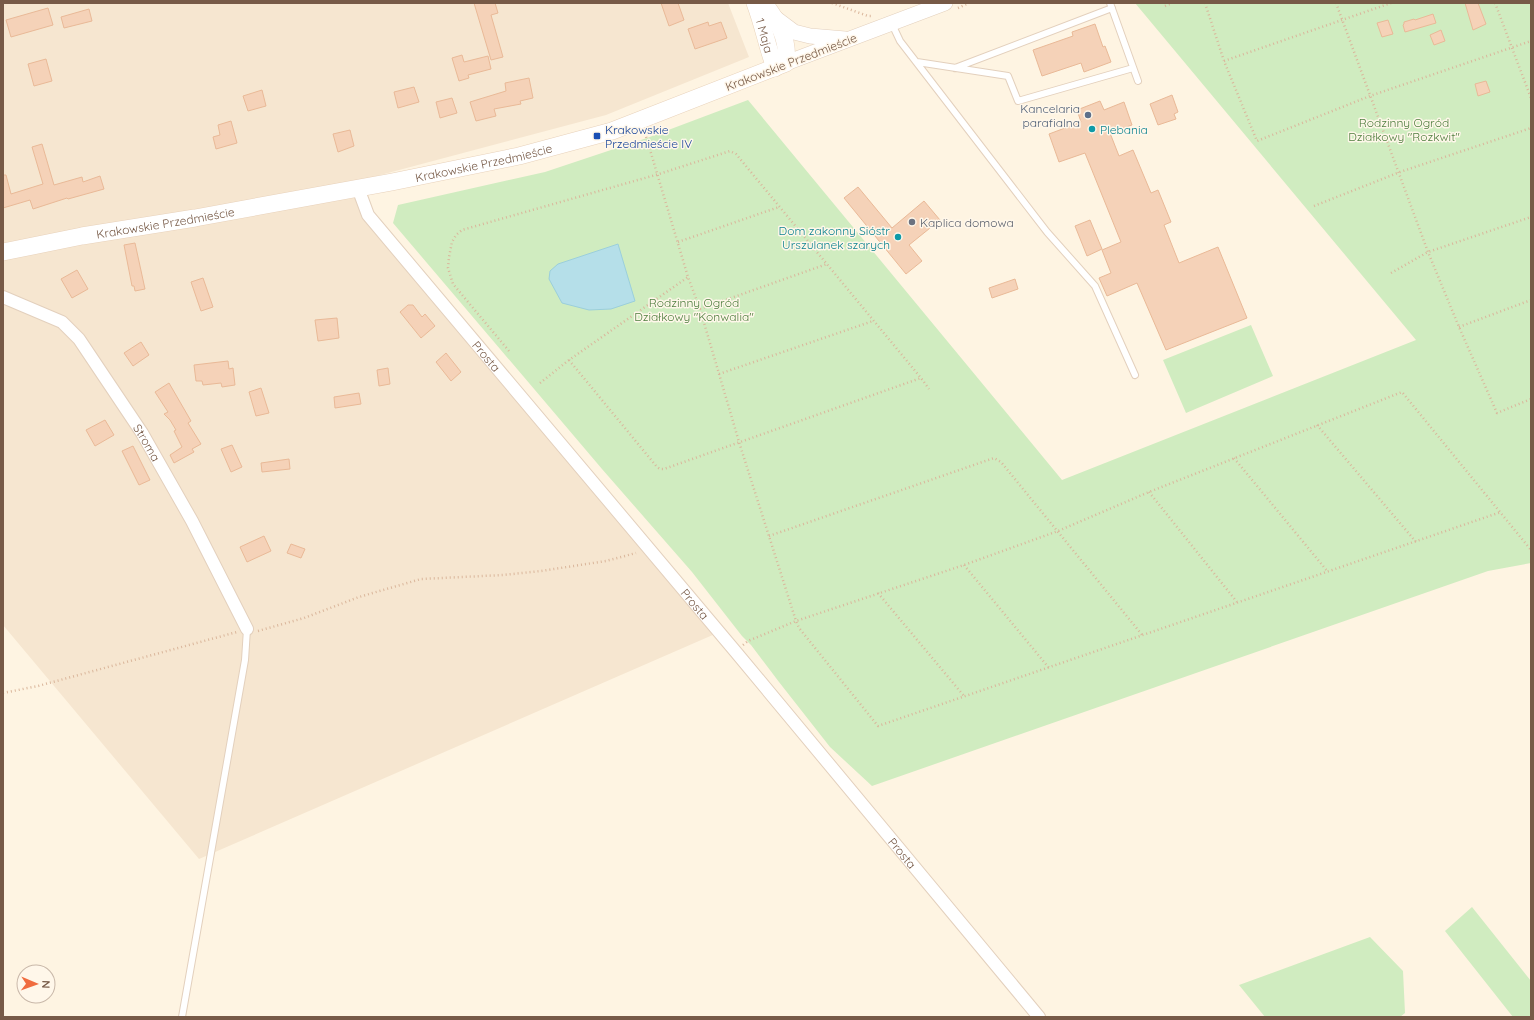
<svg xmlns="http://www.w3.org/2000/svg" width="1534" height="1020" font-family="Quicksand,sans-serif">
	<style>
		.residential { fill: #f6e6d0 }
		.green { fill: #d0ecc0 }
		.water { fill: #b5dfe9; stroke: #9bcfdb }
		.building { fill: #f5d2b8; stroke: #e9b997 }
		.lines { fill: none; stroke-linecap: round; stroke-linejoin: round }
		.service-casing { stroke: #e3d0bd; stroke-width: 8 }
		.minor-casing { stroke: #e3d0bd; stroke-width: 14 }
		.tertiary-casing { stroke: #e3d0bd; stroke-width: 16 }
		.secondary-casing { stroke: #e8d2bb; stroke-width: 18 }
		.path { stroke: #dab69b; stroke-width: 2.5; stroke-dasharray: 1 3; stroke-linecap: butt }
		.service { stroke: #fff; stroke-width: 6 }
		.minor { stroke: #fff; stroke-width: 12 }
		.tertiary { stroke: #fff; stroke-width: 15 }
		.secondary { stroke: #fff; stroke-width: 17 }
		.service-dot { fill: #5c6f8a; stroke: #fff7ea; stroke-width: 1.5 }
		.culture-dot { fill: #0f9aa8; stroke: #fff7ea; stroke-width: 1.5 }
		.transit-dot { fill: #1a4fb4; stroke: #fff7ea; stroke-width: 1.5 }
		.worship-dot { fill: #6b7280; stroke: #fff7ea; stroke-width: 1.5 }
		.labels { text-anchor: middle; dominant-baseline: central; stroke-width: 3; stroke-linejoin: round; paint-order: stroke }
		.street-label { font-size: 12px; fill: #775a47; stroke: #fff7ea }
		.service-label { font-size: 12px; fill: #4e5e75; stroke: #fff7ea; text-anchor: end }
		.park-label { font-size: 12px; fill: #4e7e3e; stroke: #fff7ea }
		.transit-label { font-size: 12px; fill: #164399; stroke: #fff7ea; text-anchor: start }
		.culture-label { font-size: 12px; fill: #0d838f; stroke: #fff7ea; text-anchor: start }
		.worship-label { font-size: 12px; fill: #5b616d; stroke: #fff7ea; text-anchor: start }
	</style>
	<rect width="100%" height="100%" fill="#fef4e2"/>
	<path class="residential" d="M3 3H728L749 57 606 115 354 182 364 214 715 634 199 859 3 625Z"/>
	<path class="green" d="M1135 3H1531V563L1488 571 872 786 830 747 779 682 751 645 742 636 692 572 602 469 393 223 398 205 545 172 647 138 748 100 1062 480 1416 340Z
		M1251 325 1273 376 1186 413 1163 360Z
		M1472 907 1531 981V1017H1513L1445 931Z
		M1370 937 1403 971 1405 1013 1400 1017H1265L1239 985Z"/>
	<path class="water" d="M618 244 635 301 611 309 589 310 562 303 549 279 550 271 558 264Z"/>
	<path class="building" d="M474 3H495L498 13 491 15 503 57 491 60Z
		M661 3H678L684 20 669 26Z
		M1465 3H1478L1486 24 1473 30Z
		M48 8 53 25 11 37 6 20Z
		M89 9 92 21 64 28 61 17Z
		M1433 14 1436 23 1405 32 1403 25 1404 24V22L1414 19 1415 20Z
		M1388 20 1393 34 1382 37 1377 23Z
		M708 22 709 26 721 22 727 38 695 49 688 29Z
		M1095 24 1103 47 1105 46 1111 62 1084 72 1081 63 1042 76 1033 50 1073 36 1072 32Z
		M1441 30 1445 41 1434 45 1430 35Z
		M462 55 464 62 488 56 491 69 468 75 469 78 459 81 452 58Z
		M46 59 52 81 34 86 28 64Z
		M529 78 533 98 520 101 521 104 494 109 496 116 476 121 470 102 506 91 505 83Z
		M1486 81 1490 92 1478 96 1475 84Z
		M414 87 419 102 398 108 394 92Z
		M262 90 266 106 248 111 243 96Z
		M1172 95 1178 112 1174 114 1176 119 1158 125 1150 104Z
		M452 98 457 113 440 118 436 102Z
		M1100 101 1104 110 1124 102 1132 125 1110 133 1119 156 1133 150 1151 193 1158 190 1171 222 1164 225 1179 263 1218 247 1247 318 1166 350 1137 283 1107 296 1099 278 1111 273 1102 250 1121 242 1085 153 1059 162 1049 134 1081 122 1077 110Z
		M231 121 237 143 216 149 213 137 220 135 218 125Z
		M350 130 354 146 338 152 333 134Z
		M42 144 54 185 82 177 83 182 100 176 104 189 68 199 67 198 33 209 30 200 3 208V175H6L11 194 43 184 32 147Z
		M858 187 892 228 924 201 940 220 909 245 922 261 906 274 844 198Z
		M1090 220 1102 249 1087 256 1075 226Z
		M135 243 145 289 135 291 134 286H132L124 245Z
		M77 270 88 289 72 298 61 279Z
		M203 278 213 307 201 311 191 282Z
		M1015 279 1018 289 992 298 989 288Z
		M408 305H413L422 317 425 314 435 326 421 338 400 312Z
		M337 318 339 338 318 341 315 320Z
		M141 342 149 355 133 366 124 353Z
		M446 353 461 372 451 381 436 362Z
		M228 361 229 369 233 368 235 385 222 387 221 383 203 385 202 381H196L194 365Z
		M388 368 390 384 379 386 377 370Z
		M169 383 191 421 188 423 201 444 192 449 194 452 174 463 170 455 182 447 174 431 176 430 170 420 164 414 168 412 155 392Z
		M261 388 269 413 256 416 249 392Z
		M359 393 361 404 335 408 334 397Z
		M105 420 114 435 95 446 86 430Z
		M232 445 242 467 231 472 221 449Z
		M133 446 150 480 139 485 122 451Z
		M289 459 290 469 262 472 261 463Z
		M264 536 271 551 247 562 240 547Z
		M291 544 305 549 301 558 287 553Z"/>
	<g class="lines">
		<g class="service-casing">
			<path id="service" d="M1110 3 1138 81
				M892 24 900 41 1047 232 1095 286 1135 375
				M917 62 1008 76 1018 101 1133 68
				M955 68 1112 8
				M182 1017 245 660 247 629"/>
		</g>
		<g class="minor-casing">
			<g id="minor">
				<path id="s1" d="M358 188 368 215 735 651 1039 1017"/>
				<path id="s2" d="M3 297 62 322 79 339 142 433 192 521 247 629"/>
			</g>
		</g>
		<g class="tertiary-casing">
			<path id="tertiary" d="M774 17 794 32 810 36 845 39
				M786 63 945 3"/>
		</g>
		<g class="secondary-casing">
			<g id="secondary">
				<path id="s3" d="M755 3C763 24 767 46 775 68"/>
				<path id="s4" d="M3 252 82 236 195 218 392 182 519 156 612 131 786 63C789 38 778 22 764 3"/>
			</g>
		</g>
		<path class="path" d="M832 3 868 16H871
			M1205 3 1224 61 1257 141 1370 96 1531 41
			M1336 3 1428 252 1459 327 1497 413 1531 399
			M1495 3 1531 98
			M1165 6 1172 3
			M958 8 969 3
			M1224 61 1391 3
			M645 133 688 277 700 309 739 442 796 621 799 628 878 726 1501 512
			M1314 206 1400 172 1531 128
			M678 242 779 207
			M1391 273 1428 252 1531 217
			M700 309 827 264
			M1459 327 1531 300
			M509 351 453 284 448 268 449 257 452 242 456 235 462 230 659 174 730 151 736 154 921 378 929 389
			M569 360 657 467 660 469H664L921 378
			M719 374 873 321
			M540 383 569 360 688 277
			M1317 425 1416 542
			M1234 458 1328 572
			M1149 492 1237 602
			M769 536 994 458 1001 462 1143 636
			M964 565 1049 668
			M878 593 964 696
			M258 631 304 618 359 597 421 579 503 575 541 571 606 561 636 553
			M743 645 748 641 796 621 964 565 1058 531 1149 492 1402 392 1531 550
			M3 693 38 686 237 632"/>
		<use href="#service" class="service"/>
		<use href="#minor" class="minor"/>
		<use href="#tertiary" class="tertiary"/>
		<use href="#secondary" class="secondary"/>
	</g>
	<circle class="service-dot" cx="1088" cy="115" r="4"/>
	<g class="culture-dot">
		<circle cx="1092" cy="129" r="4"/>
		<circle cx="898" cy="237" r="4"/>
	</g>
	<rect class="transit-dot" x="593" y="132" width="8" height="8" rx="2"/>
	<circle class="worship-dot" cx="912" cy="222" r="4"/>
	<g class="labels">
		<g class="street-label">
			<text stroke="none"><textPath href="#s3" startOffset="34">1 Maja</textPath></text>
			<text transform="translate(791 62) rotate(-21)">Krakowskie Przedmieście</text>
			<text stroke="none"><textPath href="#s4" startOffset="489">Krakowskie Przedmieście</textPath></text>
			<text stroke="none"><textPath href="#s4" startOffset="165">Krakowskie Przedmieście</textPath></text>
			<text stroke="none"><textPath href="#s1" startOffset="213">Prosta</textPath></text>
			<text stroke="none"><textPath href="#s2" startOffset="212">Stroma</textPath></text>
			<text stroke="none"><textPath href="#s1" startOffset="537">Prosta</textPath></text>
			<text stroke="none"><textPath href="#s1" startOffset="861">Prosta</textPath></text>
		</g>
		<g class="service-label">
			<text x="1080" y="108">Kancelaria<tspan x="1080" dy="14">parafialna</tspan></text>
		</g>
		<g class="park-label">
			<text x="1404" y="122">Rodzinny Ogród<tspan x="1404" dy="14">Działkowy "Rozkwit"</tspan></text>
			<text x="694" y="302">Rodzinny Ogród<tspan x="694" dy="14">Działkowy "Konwalia"</tspan></text>
		</g>
		<g class="transit-label">
			<text x="605" y="129">Krakowskie<tspan x="605" dy="14">Przedmieście IV</tspan></text>
		</g>
		<g class="culture-label">
			<text x="1100" y="129">Plebania</text>
			<text x="890" y="230" text-anchor="end">Dom zakonny Sióstr<tspan x="890" dy="14">Urszulanek szarych</tspan></text>
		</g>
		<g class="worship-label">
			<text x="920" y="222">Kaplica domowa</text>
		</g>
	</g>
	<rect width="1534" height="1020" fill="none" stroke="#775a47" stroke-width="8"/>
	<g transform="translate(36 984) rotate(92)"><circle r="19" fill="#fff7ea" stroke="#c9b8a9"/>
	<path d="M0-3L7 15L0 10L-7 15Z" fill="#f06c3f"/>
	<text y="-6" font-size="11" font-weight="bold" text-anchor="middle" fill="#775a47">N</text>
	</g>
</svg>
